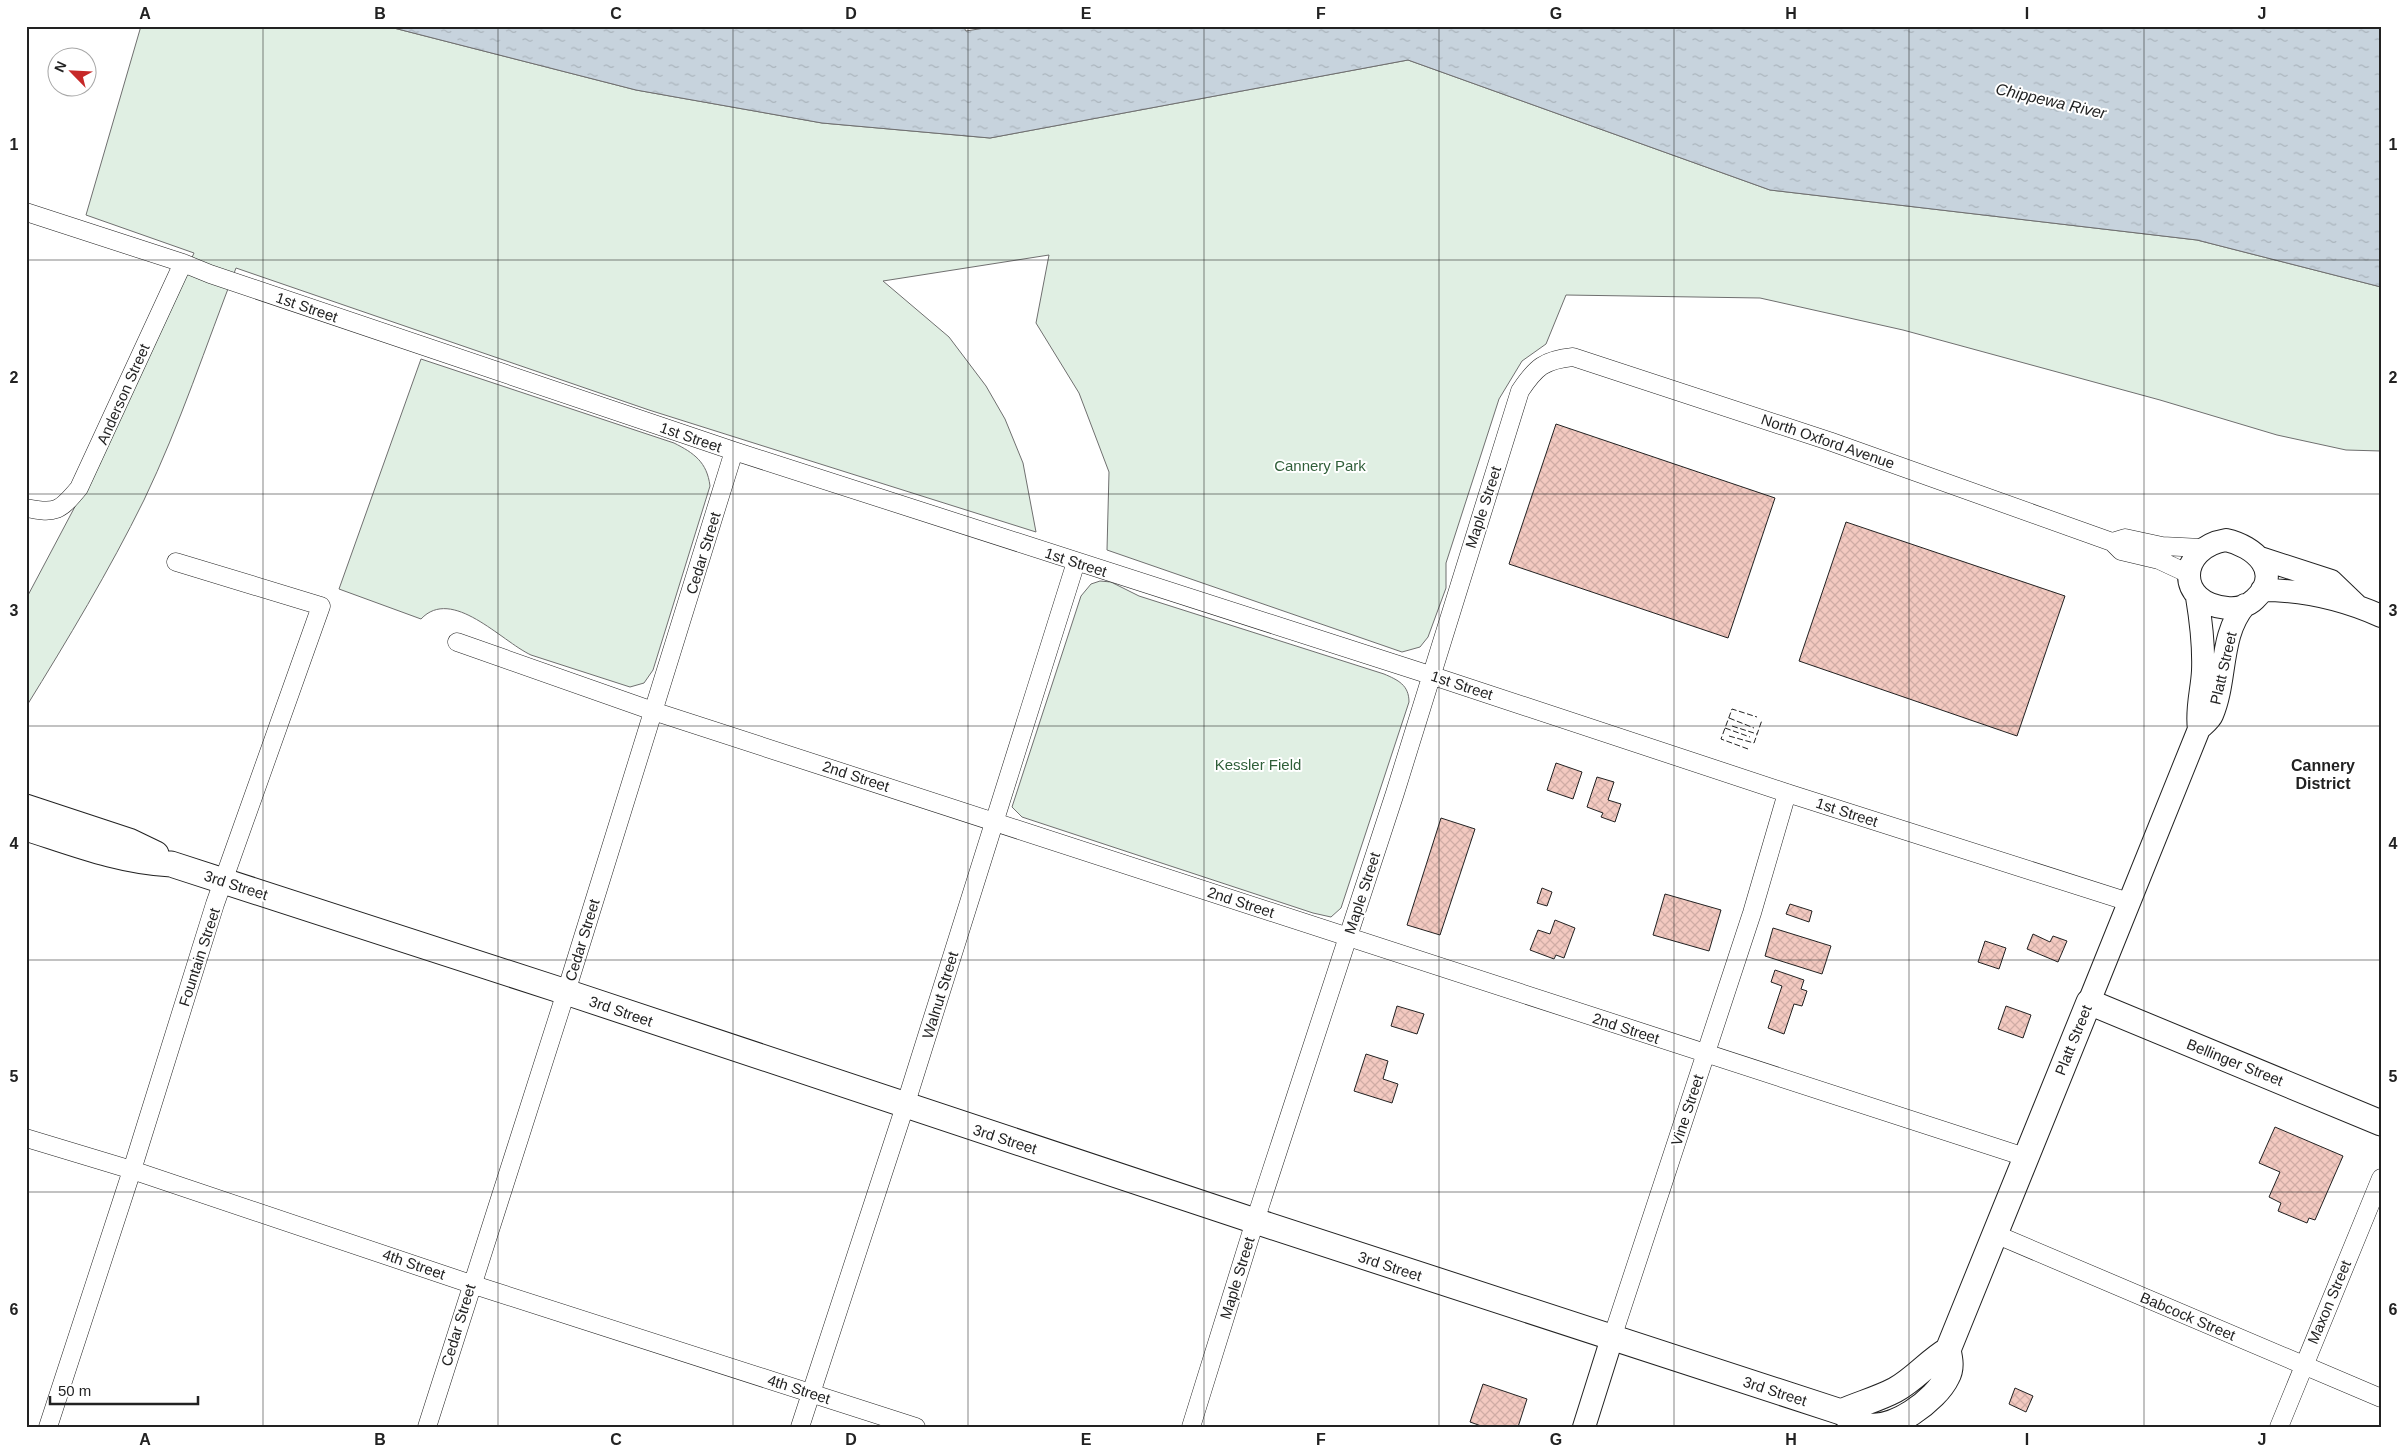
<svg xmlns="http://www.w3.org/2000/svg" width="2407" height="1453" font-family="Arial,sans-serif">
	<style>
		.green { fill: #e0efe3; stroke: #6f6f6f }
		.water { fill: url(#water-ripples); stroke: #6f6f6f }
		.building { fill: url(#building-cross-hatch); stroke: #222 }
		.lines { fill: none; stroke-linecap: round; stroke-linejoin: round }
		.minor-casing { stroke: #222; stroke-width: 19 }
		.tertiary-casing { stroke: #222; stroke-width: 24 }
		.secondary-casing { stroke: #222; stroke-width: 27 }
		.minor { stroke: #fff; stroke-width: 18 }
		.tertiary { stroke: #fff; stroke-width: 22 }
		.secondary { stroke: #fff; stroke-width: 25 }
		.fence { stroke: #222; stroke-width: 1; stroke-dasharray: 6 2.5; stroke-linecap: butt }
		.grid { fill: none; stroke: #222; stroke-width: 1; stroke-opacity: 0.55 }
		.labels { text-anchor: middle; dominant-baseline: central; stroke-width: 4; stroke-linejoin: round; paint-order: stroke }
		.street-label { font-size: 15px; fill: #222; stroke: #fff }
		.park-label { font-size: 15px; fill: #2f5e38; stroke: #fff }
		.water-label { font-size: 16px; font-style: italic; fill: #222; stroke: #fff }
		.neighbourhood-label { font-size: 16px; font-weight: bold; fill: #222; stroke: #fff }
		.neatline { fill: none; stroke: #222; stroke-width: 2 }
		.grid-label { font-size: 16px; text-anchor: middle; font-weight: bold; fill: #222 }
	</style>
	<defs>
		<pattern id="water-ripples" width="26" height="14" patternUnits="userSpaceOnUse" patternTransform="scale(1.25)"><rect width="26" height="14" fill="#c7d3dd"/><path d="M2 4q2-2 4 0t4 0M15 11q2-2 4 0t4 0" fill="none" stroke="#abb5bd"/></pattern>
		<pattern id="building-cross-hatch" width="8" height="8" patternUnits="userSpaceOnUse" patternTransform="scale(1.25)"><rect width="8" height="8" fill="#f3c9c0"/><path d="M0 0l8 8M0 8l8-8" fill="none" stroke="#d0aca5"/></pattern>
	</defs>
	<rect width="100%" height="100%" fill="#fff"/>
	<path class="green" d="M141 26H386L636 90 822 123 990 138 1408 60 1770 190 2197 240 2381 287V451L2346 450 2277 435 2160 400 1903 330 1760 298 1566 295 1546 344 1522 361 1499 399 1446 563V588L1428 637 1420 647 1402 652 1107 550 1109 472 1079 393 1036 323 1049 255 883 281 949 337 986 386 1005 419 1023 463 1036 532 649 410 236 268C206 345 180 425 144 500 109 571 68 639 26 707V599L105 450 194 253 86 215Z
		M421 359 674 443C694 453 707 462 710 486L653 670 644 683 630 687 531 655C501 641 452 586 421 619L339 589Z
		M1100 581 1111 582 1139 596 1384 674C1398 680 1409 685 1409 702L1341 908 1331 917 1313 913 1022 817 1012 807 1081 596 1091 584Z"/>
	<path class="water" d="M386 26H963L966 31 997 26H2381V287L2197 240 1770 190 1408 60 990 138 822 123 636 90Z"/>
	<path class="building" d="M1556 424 1775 498 1728 638 1509 564Z
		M1846 522 2065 596 2017 736 1799 661Z
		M1556 763 1582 772 1573 799 1547 790Z
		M1597 777 1614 782 1608 800 1621 804 1615 822 1601 817 1603 813 1587 807Z
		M1441 818 1475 829 1440 935 1407 925Z
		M1542 888 1552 892 1547 906 1537 903Z
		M1665 894 1721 910 1709 951 1653 935Z
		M1790 904 1812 911 1809 922 1786 914Z
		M1555 920 1575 928 1564 958 1556 955 1554 959 1530 950 1538 930 1550 934Z
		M1773 928 1831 946 1822 974 1765 956Z
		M2033 934 2050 942 2053 936 2067 941 2058 962 2027 949Z
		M1985 941 2006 948 1999 969 1978 962Z
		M1775 970 1804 980 1801 989 1807 991 1802 1006 1794 1004 1784 1034 1768 1028 1782 986 1771 982Z
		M1397 1006 1424 1014 1417 1034 1391 1026Z
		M2006 1006 2031 1015 2023 1038 1998 1029Z
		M1366 1054 1388 1061 1383 1079 1398 1084 1392 1103 1354 1091Z
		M2275 1127 2343 1156 2315 1220 2309 1218 2307 1223 2278 1211 2281 1203 2269 1197 2280 1172 2259 1163Z
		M1483 1384 1527 1399 1518 1427H1484L1470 1422Z
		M2015 1388 2033 1396 2026 1412 2009 1404Z"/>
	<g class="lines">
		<g class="minor-casing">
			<path id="minor" d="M26 212 183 263 210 274 734 451 1430 675 1787 793 2129 902
				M26 508C56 514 60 511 79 488L183 263
				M2112 542 2125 538 2162 546 2202 548
				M457 642 653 711 2025 1157
				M26 1138 132 1170 471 1284 916 1427
				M1995 1234 2381 1398
				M1612 1338 1752 913 1787 793
				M48 1427 132 1170 215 904 321 606 176 562
				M427 1427 566 992 734 451
				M800 1427 905 1106 1076 562
				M1191 1427 1255 1221 1395 793 1520 391C1536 367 1544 360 1573 357L1829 441 2112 542 2121 551 2159 560 2189 574
				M2279 1427 2381 1178"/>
		</g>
		<g class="tertiary-casing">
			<path id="tertiary" d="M2226 540C2254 546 2284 572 2255 599 2248 606 2237 609 2227 608 2176 604 2177 548 2226 540Z
				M2260 558 2331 581 2356 605
				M2262 590C2303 590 2343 599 2381 616
				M2197 597C2201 621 2204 646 2203 671 2202 691 2196 709 2199 729
				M2089 1002 2199 729C2203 725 2210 720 2212 715 2227 680 2219 635 2245 605
				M1584 1427 1612 1338"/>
		</g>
		<g class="secondary-casing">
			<path id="secondary" d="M26 807 129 841 156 854
				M26 828C73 843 121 862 171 864L566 992 1255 1221 1841 1412C1848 1416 1856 1423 1864 1425 1892 1433 1936 1400 1947 1377 1952 1368 1950 1359 1948 1350L2089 1002 2381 1123
				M1841 1412C1859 1404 1878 1399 1895 1390 1915 1379 1929 1361 1948 1350"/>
		</g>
		<use href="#minor" class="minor"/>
		<use href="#tertiary" class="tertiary"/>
		<use href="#secondary" class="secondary"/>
		<path class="fence" d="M1729 718 1754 728
			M1732 726 1757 734
			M1725 728 1750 737
			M1729 736 1754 743 1762 720
			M1748 749 1721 739 1732 709 1757 717"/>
	</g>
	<path class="grid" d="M263 26V1427M498 26V1427M733 26V1427M968 26V1427M1204 26V1427M1439 26V1427M1674 26V1427M1909 26V1427M2144 26V1427M26 260H2381M26 494H2381M26 726H2381M26 960H2381M26 1192H2381"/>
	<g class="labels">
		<g class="street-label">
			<text transform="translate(307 307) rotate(19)">1st Street</text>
			<text transform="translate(123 394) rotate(-66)">Anderson Street</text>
			<text transform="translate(691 437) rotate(19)">1st Street</text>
			<text transform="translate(1828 441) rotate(19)">North Oxford Avenue</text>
			<text transform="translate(1483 507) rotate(-72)">Maple Street</text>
			<text transform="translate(703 553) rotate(-73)">Cedar Street</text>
			<text transform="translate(1076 562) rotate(18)">1st Street</text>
			<text transform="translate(2223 668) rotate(-77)">Platt Street</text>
			<text transform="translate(1462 685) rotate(18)">1st Street</text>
			<text transform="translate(856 776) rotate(18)">2nd Street</text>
			<text transform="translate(1847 812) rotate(18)">1st Street</text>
			<text transform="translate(236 885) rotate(18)">3rd Street</text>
			<text transform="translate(1362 893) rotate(-72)">Maple Street</text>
			<text transform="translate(1241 902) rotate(18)">2nd Street</text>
			<text transform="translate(582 940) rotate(-73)">Cedar Street</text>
			<text transform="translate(199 957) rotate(-72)">Fountain Street</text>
			<text transform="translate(940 995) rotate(-73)">Walnut Street</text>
			<text transform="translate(621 1011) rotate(19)">3rd Street</text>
			<text transform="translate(1626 1028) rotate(18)">2nd Street</text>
			<text transform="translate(2073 1040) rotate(-68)">Platt Street</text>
			<text transform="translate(2235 1062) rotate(22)">Bellinger Street</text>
			<text transform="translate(1687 1110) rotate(-72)">Vine Street</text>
			<text transform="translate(1005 1139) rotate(18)">3rd Street</text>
			<text transform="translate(414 1264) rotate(19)">4th Street</text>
			<text transform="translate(1390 1266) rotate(18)">3rd Street</text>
			<text transform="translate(1237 1278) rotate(-73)">Maple Street</text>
			<text transform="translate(2329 1302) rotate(-67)">Maxon Street</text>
			<text transform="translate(2188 1316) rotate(23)">Babcock Street</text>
			<text transform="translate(458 1325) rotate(-73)">Cedar Street</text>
			<text transform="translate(799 1389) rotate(18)">4th Street</text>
			<text transform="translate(1775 1391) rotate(18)">3rd Street</text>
		</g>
		<g class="park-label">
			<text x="1320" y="465">Cannery Park</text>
			<text x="1258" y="764">Kessler Field</text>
		</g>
		<g class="water-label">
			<text transform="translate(2051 101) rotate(13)">Chippewa River</text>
		</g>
		<g class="neighbourhood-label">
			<text x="2323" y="765">Cannery<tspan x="2323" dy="18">District</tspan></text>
		</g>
	</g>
	<rect width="2407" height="1453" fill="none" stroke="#ffffff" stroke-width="55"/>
	<g transform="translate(72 72) rotate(294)"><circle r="24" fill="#ffffff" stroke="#a7a7a7"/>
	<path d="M0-4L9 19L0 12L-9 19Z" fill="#c62828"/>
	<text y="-8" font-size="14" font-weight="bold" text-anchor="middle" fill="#222222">N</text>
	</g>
	<path d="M50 1396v8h148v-8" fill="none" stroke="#222222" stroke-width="2.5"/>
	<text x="58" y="1396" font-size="15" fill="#222222" stroke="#ffffff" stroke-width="4" paint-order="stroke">50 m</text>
	<rect x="28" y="28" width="2352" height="1398" class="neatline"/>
	<g class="grid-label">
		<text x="145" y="19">A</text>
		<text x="380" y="19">B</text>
		<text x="616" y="19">C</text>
		<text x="851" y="19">D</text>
		<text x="1086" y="19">E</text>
		<text x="1321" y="19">F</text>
		<text x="1556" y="19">G</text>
		<text x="1791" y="19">H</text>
		<text x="2027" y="19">I</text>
		<text x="2262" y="19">J</text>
		<text x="14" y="150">1</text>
		<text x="2393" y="150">1</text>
		<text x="14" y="383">2</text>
		<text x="2393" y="383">2</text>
		<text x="14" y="616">3</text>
		<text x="2393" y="616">3</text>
		<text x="14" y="849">4</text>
		<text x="2393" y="849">4</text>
		<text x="14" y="1082">5</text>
		<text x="2393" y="1082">5</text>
		<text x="14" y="1315">6</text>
		<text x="2393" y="1315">6</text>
		<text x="145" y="1445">A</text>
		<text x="380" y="1445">B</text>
		<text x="616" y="1445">C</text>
		<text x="851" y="1445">D</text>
		<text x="1086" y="1445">E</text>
		<text x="1321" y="1445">F</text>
		<text x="1556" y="1445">G</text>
		<text x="1791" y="1445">H</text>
		<text x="2027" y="1445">I</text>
		<text x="2262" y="1445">J</text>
	</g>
</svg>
